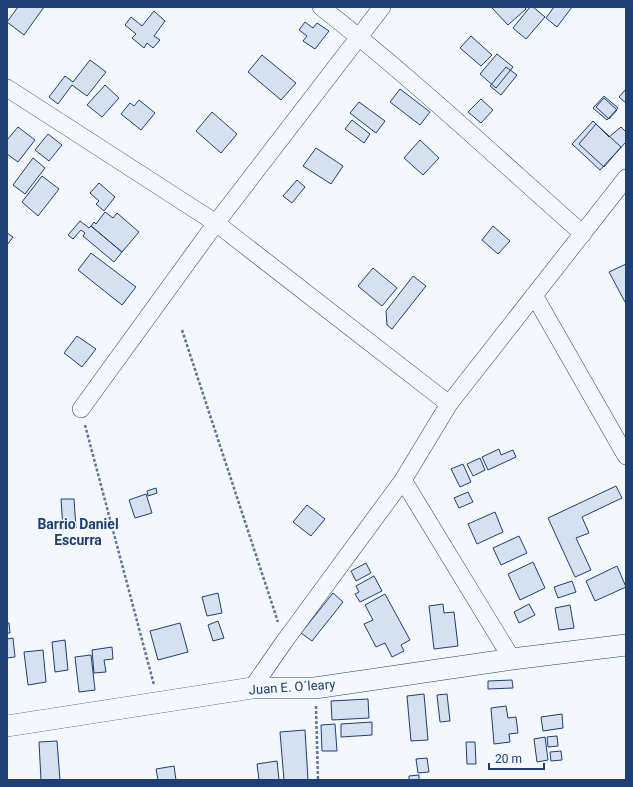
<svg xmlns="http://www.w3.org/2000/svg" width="633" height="787" font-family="Roboto,sans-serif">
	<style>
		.building { fill: #d5e0f0; stroke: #1d3f73 }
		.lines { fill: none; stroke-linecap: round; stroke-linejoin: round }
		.minor-casing { stroke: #1d3f73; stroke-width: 18 }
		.tertiary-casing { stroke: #1d3f73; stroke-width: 22 }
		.path { stroke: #5e769c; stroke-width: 2.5; stroke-dasharray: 3 2; stroke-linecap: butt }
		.minor { stroke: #f4f7fb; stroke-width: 17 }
		.tertiary { stroke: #f4f7fb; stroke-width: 21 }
		.labels { text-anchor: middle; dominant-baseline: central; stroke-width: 3; stroke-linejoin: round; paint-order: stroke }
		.street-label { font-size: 13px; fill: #1d3f73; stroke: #f4f7fb }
		.neighbourhood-label { font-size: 14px; font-weight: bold; fill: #1d3f73; stroke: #f4f7fb }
	</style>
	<rect width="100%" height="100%" fill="#f4f7fb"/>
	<path class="building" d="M18 7H44L24 35 7 22Z
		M491 7H524L526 9 508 25Z
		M530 7H533L545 17 526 39 513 28Z
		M554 7H572L557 27 546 18Z
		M154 11 165 21 154 36 160 40 153 48 147 43 144 48 132 38 136 34 125 25 131 17 142 26Z
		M305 22 313 28 317 23 329 31 315 49 303 41 307 36 299 30Z
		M471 36 492 55 481 66 460 48Z
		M497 54 513 67 496 88 480 74Z
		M262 55 296 83 281 100 248 72Z
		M90 60 106 72 87 96 72 85 58 104 49 97 65 76 73 82Z
		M506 67 517 75 501 95 490 86Z
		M105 85 119 98 102 117 87 105Z
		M400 89 430 112 420 125 390 102Z
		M626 89V103L619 97Z
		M604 96 618 108 607 120 593 108Z
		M604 98 617 110 609 119 596 107Z
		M481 99 493 110 481 123 468 112Z
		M139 100 155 113 141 130 121 114 130 103 134 106Z
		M359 102 385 121 376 133 350 113Z
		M212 112 237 134 221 153 196 131Z
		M352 120 370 134 364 143 345 129Z
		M593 121 609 137 621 127 626 132V142L600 170 572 144Z
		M596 124 621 147 604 167 579 144Z
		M18 127 35 140 18 162 7 154V140Z
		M48 134 62 145 49 161 35 150Z
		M420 140 439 158 423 175 404 158Z
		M316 148 343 166 331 184 303 166Z
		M33 158 45 168 25 194 13 185Z
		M42 176 59 189 38 216 22 202Z
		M297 180 305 187 292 203 283 196Z
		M99 183 115 197 104 211 96 204 99 201 90 193Z
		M105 212 113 218 117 213 139 232 122 252 91 226 94 222 96 224Z
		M80 221 89 228 91 226 122 252 114 262 83 236 85 233 81 230 73 239 68 235Z
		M493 226 510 241 498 254 482 240Z
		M7 233 13 237 7 245Z
		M91 253 136 287 122 305 78 270Z
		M626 264V302H625L609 272Z
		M373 268 397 288 382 306 358 286Z
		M413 276 426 286 392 329 387 325 386 311Z
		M77 336 96 349 82 367 64 353Z
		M499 449 501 455 513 450 516 457 488 470 482 457Z
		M480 458 485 470 473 476 467 464Z
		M463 464 471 482 460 487 451 469Z
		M616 486 622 498 582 517 589 533 576 538 591 570 575 577 548 518Z
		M156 488 157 493 148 496 147 491Z
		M468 492 473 502 459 508 454 498Z
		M146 494 152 513 135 518 129 500Z
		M61 499H74L76 528 63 529Z
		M307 505 325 519 311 536 293 522Z
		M495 512 503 532 477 544 468 524Z
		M519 536 527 553 501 565 493 548Z
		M533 562 545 588 520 600 508 574Z
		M366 563 371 573 356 581 351 571Z
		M617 566 626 587 595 601 586 581Z
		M374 576 382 591 360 602 355 594 359 592 356 586Z
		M572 581 576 592 558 598 554 587Z
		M218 593 222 613 207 616 202 597Z
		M333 593 343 602 312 641 301 633Z
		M385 594 410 640 401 645 404 651 392 657 385 643 376 647 364 624 373 620 365 605Z
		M443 604 444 613 454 612 458 646 434 649 429 606Z
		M529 604 535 615 519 623 514 612Z
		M570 605 574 628 559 630 555 608Z
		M218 621 224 638 213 641 208 625Z
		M7 623H9L10 633H7Z
		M180 623 188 652 158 660 150 631Z
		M13 638 15 657 7 658V639Z
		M65 640 68 670 55 672 52 642Z
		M112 647 113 659 104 660 106 672 94 673 92 650Z
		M43 650 46 682 28 685 24 652Z
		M91 655 95 690 79 692 75 657Z
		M512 680 513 688 488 689V681Z
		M424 694 428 740 411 741 407 696Z
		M447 694 450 721 440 722 437 695Z
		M368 699 369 718 332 720 331 701Z
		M506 706 508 718 516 717 518 733 509 734 510 742 494 744 491 708Z
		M562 714 563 728 543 731 541 717Z
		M372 722V735L341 737V724Z
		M335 724 337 751H322L321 725Z
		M305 730 308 780H284L280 732Z
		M557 736 558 746 548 747 547 737Z
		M545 737 548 760 537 762 534 739Z
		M57 741 60 780H41L39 742Z
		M466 742H475L476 764H467Z
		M561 751 562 760 551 761 550 752Z
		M427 758 429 772 418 773 416 759Z
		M277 761 279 780H259L257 764Z
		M174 766 176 780H158L156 769Z
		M419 775V780H409V776Z"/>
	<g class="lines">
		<g class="minor-casing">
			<path id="minor" d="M321 7C412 78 496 157 583 234
				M7 88 216 223 449 404
				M534 295 626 456
				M81 409 216 223 382 7
				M403 480 512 659
				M252 688 284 642 403 480 449 404 626 178"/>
		</g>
		<g class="tertiary-casing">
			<path id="tertiary" d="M7 726 252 688H315L512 659 626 645"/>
		</g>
		<path class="path" d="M182 330 278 622
			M85 425 154 685
			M316 706 318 780"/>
		<use href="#minor" class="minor"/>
		<use href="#tertiary" class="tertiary"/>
	</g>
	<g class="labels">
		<g class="street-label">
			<text transform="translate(292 687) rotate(-4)">Juan E. O´leary</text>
		</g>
		<g class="neighbourhood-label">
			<text x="78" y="524">Barrio Daniel<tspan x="78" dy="16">Escurra</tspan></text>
		</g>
	</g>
	<rect width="633" height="787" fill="none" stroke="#1d3f73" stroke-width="16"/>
	<path d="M489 763v6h55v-6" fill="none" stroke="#1d3f73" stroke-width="2"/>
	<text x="495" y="763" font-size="12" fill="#1d3f73" stroke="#f4f7fb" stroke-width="3" paint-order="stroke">20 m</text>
</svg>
